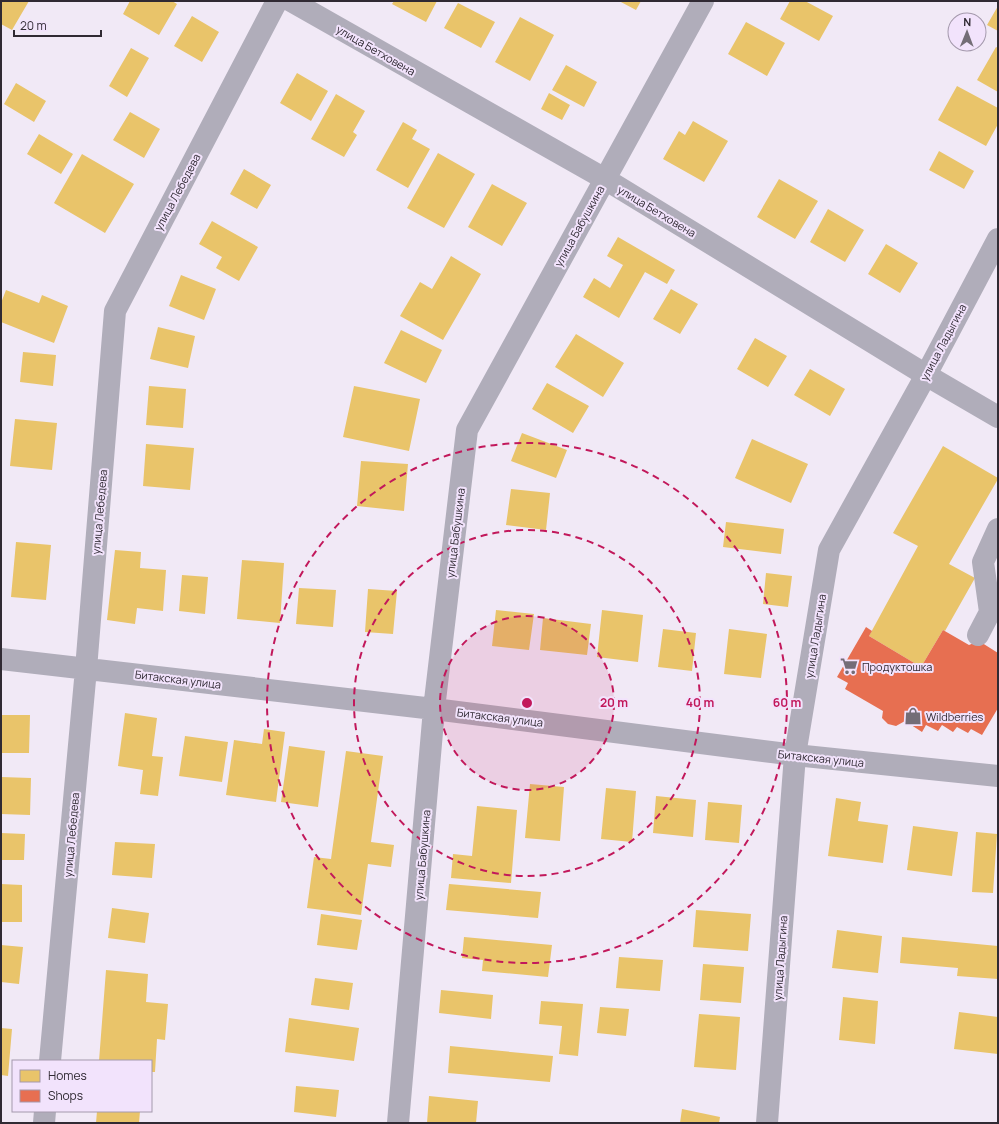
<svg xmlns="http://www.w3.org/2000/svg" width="999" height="1124" font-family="Manrope,sans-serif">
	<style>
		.homes { fill: #e9c46a }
		.shops { fill: #e76f51 }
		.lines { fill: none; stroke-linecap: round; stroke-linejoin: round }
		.minor { stroke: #b0adba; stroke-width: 22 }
		.ring { fill: none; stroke: #c2185b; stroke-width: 2; stroke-dasharray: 7 5 }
		.labels { text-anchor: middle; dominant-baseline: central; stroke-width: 4; stroke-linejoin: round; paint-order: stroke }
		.street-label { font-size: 11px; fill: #302a33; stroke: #f2e3fc }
		.poi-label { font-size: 11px; fill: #302a33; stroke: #f2e3fc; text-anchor: start }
		.centre { fill: #c2185b; stroke: #f2e3fc; stroke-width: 2 }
		.ring-label { font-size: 12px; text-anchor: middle; font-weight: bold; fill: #c2185b; stroke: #f2e3fc; stroke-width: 4; stroke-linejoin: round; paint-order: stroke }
	</style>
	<rect width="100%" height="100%" fill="#f1e9f6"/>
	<path class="homes" d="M1 1H29L12 30 1 24Z
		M130 1H172L177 4 159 35 123 14Z
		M394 1H437L426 22 392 4Z
		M619 1H641L636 10Z
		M790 1H805L833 16 819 41 780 19Z
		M458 3 495 22 481 48 444 28Z
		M998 6V31L987 25Z
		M192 16 219 32 202 62 174 46Z
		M520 17 554 35 530 81 495 62Z
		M746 22 785 43 767 76 728 54Z
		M996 47 998 48V92L977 80Z
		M131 48 149 58 127 97 109 86Z
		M566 65 597 82 584 107 552 90Z
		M297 73 328 91 311 121 280 103Z
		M16 83 46 101 34 122 4 104Z
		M957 86 998 108V124L986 146 938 120Z
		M549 93 570 105 562 120 541 109Z
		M336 94 365 111 353 132 357 135 344 157 311 139Z
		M130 112 160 129 144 158 113 140Z
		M693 121 728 141 704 182 663 159 679 131 685 135Z
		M403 122 417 130 412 139 430 149 408 188 376 170Z
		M39 134 73 154 61 174 27 154Z
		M939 151 974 171 964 189 929 170Z
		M438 153 475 174 444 228 407 208Z
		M82 154 134 184 105 233 54 203Z
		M244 169 271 185 257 209 230 194Z
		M779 179 818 201 795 239 757 217Z
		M492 184 527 203 502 246 468 227Z
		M828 209 864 230 845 262 810 242Z
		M212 221 258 247 239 281 216 268 222 257 199 244Z
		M618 237 675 270 667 284 645 272 619 318 583 297 594 278 610 288 623 265 607 256Z
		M886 244 918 263 900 293 868 274Z
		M451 256 481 274 443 340 400 316 420 282 432 289Z
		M181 275 216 289 204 320 169 306Z
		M671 289 698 304 680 334 653 319Z
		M6 290 39 303 42 295 68 306 54 343 1 322V303Z
		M158 327 195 336 188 368 150 359Z
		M401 330 442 350 426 383 384 363Z
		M576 334 624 363 603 397 555 367Z
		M755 338 787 356 768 387 737 369Z
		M23 352 56 355 53 386 20 382Z
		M810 369 845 389 830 416 794 395Z
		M547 383 589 406 573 433 532 409Z
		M149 386 186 389 183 428 146 425Z
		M354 386 420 399 409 451 343 437Z
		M15 419 57 423 52 470 10 466Z
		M522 433 567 450 556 478 511 461Z
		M752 439 808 464 791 503 735 478Z
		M146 444 194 448 190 490 143 486Z
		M943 446 998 478V479L949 564 975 578 945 631 943 630 921 667 869 636 918 546 893 533Z
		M361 461 408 464 404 511 357 506Z
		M511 489 550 493 546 530 506 525Z
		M726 522 784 529 781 554 723 547Z
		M16 542 51 545 46 600 11 597Z
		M115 550 141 552 140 568 166 570 163 611 137 608 135 624 107 620Z
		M242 560 284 563 280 623 237 619Z
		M766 573 792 576 788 607 763 604Z
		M182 575 208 577 205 614 179 611Z
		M299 588 336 590 333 627 296 624Z
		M368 589 397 591 393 634 365 632Z
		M496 610 534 614 529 650 492 646Z
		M602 610 643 615 638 662 597 657Z
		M543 618 591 624 587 655 540 650Z
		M663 629 696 633 692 671 658 667Z
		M729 629 767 634 761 678 724 674Z
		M125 713 157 718 152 756 163 757 158 796 140 794 143 770 118 766Z
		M1 715H30L29 753H1Z
		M264 729 285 732 276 802 226 795 234 740 262 744Z
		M185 736 228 742 222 782 179 776Z
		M289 746 325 751 318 807 281 802Z
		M346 751 383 756 371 842 394 845 391 867 368 864 361 915 307 908 314 857 331 859Z
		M1 777 31 778 30 815 1 814Z
		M530 784 564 787 560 841 525 838Z
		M606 788 636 791 632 842 601 839Z
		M656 796 696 800 693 837 653 833Z
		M836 798 861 802 858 821 888 825 883 863 828 856Z
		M708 802 742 805 739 843 705 840Z
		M477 806 517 810 511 883 451 878 453 854 472 856Z
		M913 826 958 832 952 876 907 870Z
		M976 832 997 834 993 893 972 892Z
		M1 833 25 834 24 860H1Z
		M115 842 155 844 152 878 112 875Z
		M1 884 22 885V922H1Z
		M449 884 541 892 538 918 446 910Z
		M112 908 149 913 145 943 108 938Z
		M696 910 751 914 748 951 693 947Z
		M321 914 362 920 357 950 317 945Z
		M837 930 882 936 878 973 832 968Z
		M464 937 552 945 548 977 482 971 483 960 462 958Z
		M902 937 998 946V979L957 976 958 968 900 963Z
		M1 945 23 947 19 984 1 982Z
		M619 957 663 960 660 991 616 988Z
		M703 964 744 967 741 1003 700 1000Z
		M106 970 148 974 146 1002 168 1004 165 1040 157 1039 155 1072H151V1061H99Z
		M315 978 353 983 349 1010 311 1005Z
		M441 990 493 995 491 1019 439 1013Z
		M843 997 878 1001 875 1044 839 1040Z
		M541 1001 583 1004 578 1056 559 1054 562 1026 539 1024Z
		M600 1007 629 1009 626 1036 597 1033Z
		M959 1012 998 1017V1054L954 1049Z
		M699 1014 740 1017 736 1070 694 1067Z
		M289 1018 359 1028 354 1061 285 1052Z
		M1 1028 12 1029 8 1076 1 1075Z
		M450 1046 553 1056 550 1082 448 1073Z
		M296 1086 339 1090 336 1117 294 1112Z
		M429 1096 478 1101 476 1123H427Z
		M682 1109 720 1117 719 1123H680Z
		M97 1111H140L139 1123H96Z"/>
	<path class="shops" d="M866 627 872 631 869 636 921 667 943 630 969 645 979 641 998 653V708L982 735 971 729 968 733 957 727 953 732 942 725 938 731 926 725 922 732 905 721 896 726 888 724 882 718 883 711 845 689 848 683 837 677Z"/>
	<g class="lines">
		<path class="minor" d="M291 1 605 179 926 375 998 417
			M978 635 990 612 983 562 998 529
			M1 659 434 709 795 755 998 776
			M50 1061 86 669 115 311 277 1
			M44 1123 45 1111
			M398 1123 434 709 467 430 703 1
			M767 1123 795 755 829 550 926 375 998 239"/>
	</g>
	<circle cx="527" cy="703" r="87" fill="#c2185b" fill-opacity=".12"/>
	<g class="ring">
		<circle cx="527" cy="703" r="87"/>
		<circle cx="527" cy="703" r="173"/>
		<circle cx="527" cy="703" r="260"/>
	</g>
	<defs>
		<g id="supermarket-bare" transform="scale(1.38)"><path d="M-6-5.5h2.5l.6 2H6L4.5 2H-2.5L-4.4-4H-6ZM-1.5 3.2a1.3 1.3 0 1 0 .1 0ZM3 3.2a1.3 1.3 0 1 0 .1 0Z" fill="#746d77" stroke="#f2e3fc" stroke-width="2.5" paint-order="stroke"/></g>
		<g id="shop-bare" transform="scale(1.38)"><path d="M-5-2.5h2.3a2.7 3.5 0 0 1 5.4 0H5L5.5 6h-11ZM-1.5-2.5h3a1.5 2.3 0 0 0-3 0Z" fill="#746d77" stroke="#f2e3fc" stroke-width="2.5" paint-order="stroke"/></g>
	</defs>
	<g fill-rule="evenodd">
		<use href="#supermarket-bare" x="849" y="666"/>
		<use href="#shop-bare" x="913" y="716"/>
	</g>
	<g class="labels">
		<g class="street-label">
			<text transform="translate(376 50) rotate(30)">улица Бетховена</text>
			<text transform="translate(177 192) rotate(-62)">улица Лебедева</text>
			<text transform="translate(657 211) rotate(31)">улица Бетховена</text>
			<text transform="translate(579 226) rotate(-61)">улица Бабушкина</text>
			<text transform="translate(943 342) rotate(-62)">улица Ладыгина</text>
			<text transform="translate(99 512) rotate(-85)">улица Лебедева</text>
			<text transform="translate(455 533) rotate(-83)">улица Бабушкина</text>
			<text transform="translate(815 636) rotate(-81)">улица Ладыгина</text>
			<text transform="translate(178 679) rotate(7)">Битакская улица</text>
			<text transform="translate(500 717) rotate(7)">Битакская улица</text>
			<text transform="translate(821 758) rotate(6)">Битакская улица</text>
			<text transform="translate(71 835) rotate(-85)">улица Лебедева</text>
			<text transform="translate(422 855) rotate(-85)">улица Бабушкина</text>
			<text transform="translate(780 958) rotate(-86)">улица Ладыгина</text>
		</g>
		<g class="poi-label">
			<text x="862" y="666">Продуктошка</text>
			<text x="926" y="716">Wildberries</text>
		</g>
	</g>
	<circle cx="527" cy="703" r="6" class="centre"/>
	<g class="ring-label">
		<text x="614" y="707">20 m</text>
		<text x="700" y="707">40 m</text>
		<text x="787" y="707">60 m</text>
	</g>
	<rect width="999" height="1124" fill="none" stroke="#302a33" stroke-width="4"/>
	<rect x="12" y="1060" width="140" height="52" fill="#f2e3fc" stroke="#a499ac"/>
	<rect x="20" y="1070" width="20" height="12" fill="#e9c46a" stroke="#a499ac"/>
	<text x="48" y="1080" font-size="12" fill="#302a33">Homes</text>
	<rect x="20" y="1090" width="20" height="12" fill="#e76f51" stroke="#a499ac"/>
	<text x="48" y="1100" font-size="12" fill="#302a33">Shops</text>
	<g transform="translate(967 32) rotate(1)"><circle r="19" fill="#f2e3fc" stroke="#a499ac"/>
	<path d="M0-3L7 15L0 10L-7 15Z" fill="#746d77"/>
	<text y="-6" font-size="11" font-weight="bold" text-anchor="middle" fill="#302a33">N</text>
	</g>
	<path d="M14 30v6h87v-6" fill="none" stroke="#302a33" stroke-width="2"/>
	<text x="20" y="30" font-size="12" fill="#302a33" stroke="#f2e3fc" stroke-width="3" paint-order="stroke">20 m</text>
</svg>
